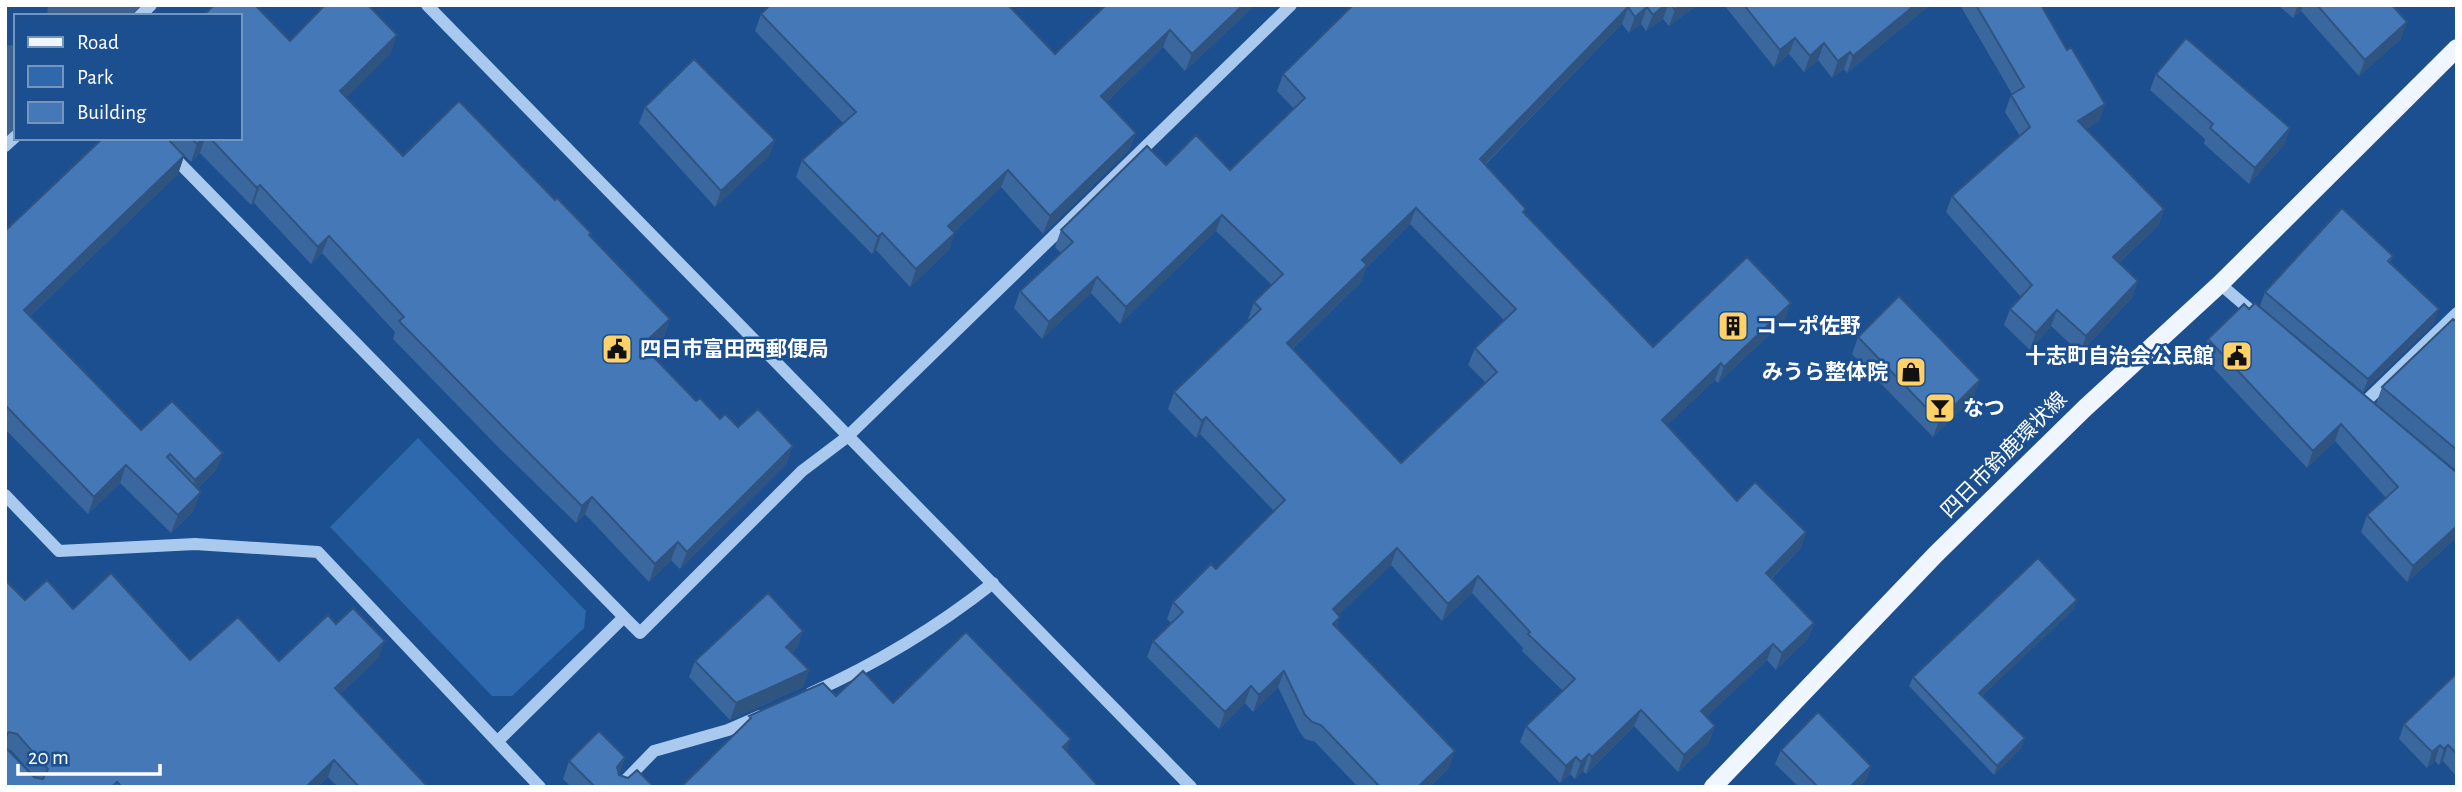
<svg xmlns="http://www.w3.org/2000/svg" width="2462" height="792" font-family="'Alegreya Sans','Noto Sans JP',sans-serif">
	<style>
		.park { fill: #2e69ad }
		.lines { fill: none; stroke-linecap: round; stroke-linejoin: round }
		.river { stroke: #3c6290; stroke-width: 84 }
		.minor { stroke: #a9c9ee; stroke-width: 12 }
		.major { stroke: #f0f6ff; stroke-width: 18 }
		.wall { fill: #3a679d; fill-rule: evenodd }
		.shaded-wall { fill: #305480 }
		.building { fill: #4478b7; stroke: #305480; stroke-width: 2; fill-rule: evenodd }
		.labels { text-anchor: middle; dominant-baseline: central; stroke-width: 5; stroke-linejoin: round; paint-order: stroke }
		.poi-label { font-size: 21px; font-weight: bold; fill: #fff; stroke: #1b4f8f; text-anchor: start }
		.street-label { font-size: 21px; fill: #fff; stroke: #1b4f8f }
	</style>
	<rect width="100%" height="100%" fill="#1b4f8f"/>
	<path class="park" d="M418 438 586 611 584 628 512 696H492L330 527Z"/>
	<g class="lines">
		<path class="river" d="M89 16 100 5
			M5 97 16 87"/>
		<path class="minor" d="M427 5 1191 787
			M140 16 151 5
			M155 138 624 617 499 740
			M5 146 16 136
			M2220 284 2262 320
			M2363 404 2457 313
			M5 495 59 551 195 544 318 552 540 787
			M624 617 640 633 802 471 847 437 1291 5
			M811 693C878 663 936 628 993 583
			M619 787 654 751 728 730 760 716"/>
		<path class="major" d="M1713 787 1936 554 2085 408 2220 284 2457 48"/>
	</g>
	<path class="wall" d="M1106 5H1255L1185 71 1163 47 1107 102 1136 133 1129 150 1043 234 1001 187 954 232 949 250 910 287 876 250 872 254 796 177 802 160 843 123 755 31 761 14 1055 54Z
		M1353 5H1697L1669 26 1663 19 1646 31 1641 24 1629 33 1622 24 1485 165 1524 213 1653 347 1785 320 1718 383 1715 380 1667 425 1737 501 1806 532 1800 549 1771 579 1814 623 1808 639 1776 670 1767 660 1706 717 1715 726 1709 742 1678 772 1634 726 1586 774 1583 771 1575 779 1570 774 1560 783 1520 742 1526 726 1563 691 1522 651 1523 648 1472 593 1442 621 1391 565 1338 615 1337 628 1449 768 1430 787H1358L1315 742 1305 739 1299 731 1278 687 1253 712 1245 703 1219 729 1147 657 1153 641 1171 623 1167 619 1173 602 1216 569 1274 511 1200 434 1196 438 1168 409 1174 392 1249 320 1248 319 1254 302 1272 285 1216 231 1120 324 1091 293 1042 339 1014 308 1020 291 1061 253 1055 247 1061 230 1166 165 1230 170 1294 109 1277 91 1283 74ZM1410 224 1504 320 1475 348 1468 365 1486 383 1401 463 1292 349 1361 282 1366 268Z
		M1724 5H1930L1847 73 1844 69 1832 78 1818 60 1804 72 1789 54 1774 67Z
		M1960 5H2041L2067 50 2105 104 2099 121 2086 129 2164 209 2158 226 2119 263 2138 281 2132 298 2080 353 2051 326 2030 350 2004 325 2010 309 2021 297 1946 212 1952 196 2020 136 2005 112 2011 95 2012 94Z
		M2278 5H2392L2401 39 2359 76 2301 11 2293 18Z
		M290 41 391 53 346 97 403 156 555 200 591 233 590 237 670 319 664 336 648 351 696 401 720 419 738 427 787 463 680 569 671 560 649 582 585 514 576 523 500 449 393 339 395 332 322 253 311 264 254 203 251 205 200 153 191 162 167 138H240Z
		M2156 74 2290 128 2284 145 2249 184 2204 144 2205 139 2150 90Z
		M645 107 775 140 769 156 715 207 639 123Z
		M184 156 178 174 30 316 141 430 223 453 216 470 197 489 194 510 171 533 120 483 88 514 5 429V231Z
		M2393 256 2390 263 2434 323 2363 392 2260 306 2265 292Z
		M2249 309 2457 473V537L2407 582 2361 532 2367 515 2386 498 2335 441 2307 468 2202 356 2208 339Z
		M2457 322V471L2376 404 2382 387Z
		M1858 337 1974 397 1933 437 1852 354Z
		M5 580 25 600 73 609 190 660 279 661 336 624 379 657 340 694 428 787H338L328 777 318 787H5ZM7 750H11L35 777H34Z
		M2074 609 1982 696 2022 747 1994 775 1909 686 1913 677Z
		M803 631 797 647 792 652 809 670 803 687 730 720 689 677 695 661Z
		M2457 673V777L2443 761 2439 765 2435 761 2427 768 2399 739 2404 724Z
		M1781 750 1871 766 1866 780 1859 787H1799L1775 764Z
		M625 757 619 775 654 787H571L563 779 569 761Z"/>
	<path class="shaded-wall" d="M1243 5H1255L1185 71 1192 54Z
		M1665 5H1668L1663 19 1646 31 1653 15Z
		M1680 5H1697L1669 26 1675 10Z
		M1915 5H1930L1847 73 1853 56Z
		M2298 5H2303L2301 11 2293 18Z
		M1628 7 1622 24 1473 176 1480 159Z
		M1647 7 1641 24 1629 33 1635 17Z
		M2407 22 2401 39 2359 76 2365 60Z
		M1170 30 1163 47 1095 114 1101 96Z
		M397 35 391 53 334 109 340 91Z
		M1795 38 1789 54 1774 67 1780 50Z
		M1824 43 1818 60 1804 72 1810 56Z
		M1850 52 1844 69 1832 78 1838 61Z
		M2105 104 2099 121 2071 138 2078 121Z
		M2290 128 2284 145 2249 184 2255 168Z
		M1136 133 1129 150 1043 234 1050 216Z
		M203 138H205L200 153 191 162 197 144Z
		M775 140 769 156 715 207 721 191Z
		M184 156 178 174 18 327 24 310Z
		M1008 170 1001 187 942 243 948 226Z
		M260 185 254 203 251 205 257 188Z
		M1416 208 1410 224 1366 268 1361 282 1280 360 1287 343 1362 260Z
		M2164 209 2158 226 2107 274 2113 257Z
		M1222 215 1216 231 1120 324 1126 307Z
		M882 233 876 250 872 254 878 237Z
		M955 233 949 250 910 287 916 269Z
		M329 236 322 253 311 264 318 247Z
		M1097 277 1091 293 1042 339 1049 322Z
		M2138 281 2132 298 2080 353 2086 336Z
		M1791 303 1785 320 1718 383 1724 367Z
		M2439 309 2434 323 2363 392 2368 379Z
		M2057 310 2051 326 2030 350 2036 333Z
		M670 319 664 336 636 363 642 345Z
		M1721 363 1715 380 1656 436 1662 420Z
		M1980 380 1974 397 1933 437 1939 421Z
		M1206 417 1200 434 1196 438 1202 421Z
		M2341 424 2335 441 2307 468 2313 451Z
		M793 446 787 463 680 569 687 552Z
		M223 453 216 470 189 498 195 480Z
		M126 465 120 483 88 514 94 497Z
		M201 492 194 510 171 533 178 515Z
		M592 497 585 514 576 523 582 506Z
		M2457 526V537L2407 582 2413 566Z
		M1806 532 1800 549 1759 590 1766 573Z
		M678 542 671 560 649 582 655 564Z
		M1397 548 1391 565 1327 626 1333 609Z
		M1478 576 1472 593 1442 621 1448 604Z
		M2077 600 2074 609 1976 702 1979 693Z
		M1340 617 1334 634 1333 624Z
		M1814 623 1808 639 1776 670 1782 653Z
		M803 631 797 647 780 663 786 647Z
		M385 641 379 657 329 704 335 688Z
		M1773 644 1767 660 1695 728 1701 711Z
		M809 670 803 687 730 720 736 703Z
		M1284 671 1278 687 1253 712 1259 695Z
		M1251 686 1245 703 1219 729 1225 712Z
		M1641 710 1634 726 1586 774 1592 757Z
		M1715 726 1709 742 1678 772 1684 755Z
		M9 732 5 744V735Z
		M2025 738 2022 747 1994 775 1997 766Z
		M1071 739 1065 757 1063 747Z
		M2440 745 2435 761 2427 768 2432 752Z
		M2448 745 2443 761 2439 765 2444 749Z
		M1455 751 1449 768 1430 787H1418Z
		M1589 754 1583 771 1575 779 1581 762Z
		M625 757 619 775 617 767Z
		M1576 757 1570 774 1560 783 1566 766Z
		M334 760 328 777 318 787H306Z
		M1871 766 1866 780 1859 787H1850Z"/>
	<path class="building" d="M214 5H255L290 41 325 5H368L397 35 340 91 403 156 459 101 555 200 557 198 591 233 589 235 670 319 642 345 696 401 700 398 720 419 725 414 738 427 758 409 793 446 687 552 678 542 655 564 592 497 582 506 507 431 399 321 404 317 329 236 318 247 260 185 257 188 210 138H240V16H203Z
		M770 5H1008L1055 54 1106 5H1243L1192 54 1170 30 1101 96 1136 133 1050 216 1008 170 948 226 955 233 916 269 882 233 878 237 802 160 856 112 761 14Z
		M1353 5H1665L1653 15 1647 7 1635 17 1628 7 1480 159 1526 209 1523 212 1653 347 1747 257 1791 303 1724 367 1721 363 1662 420 1737 501 1755 482 1806 532 1766 573 1814 623 1782 653 1773 644 1701 711 1715 726 1684 755 1641 710 1592 757 1589 754 1581 762 1576 757 1566 766 1526 726 1575 679 1528 634 1530 632 1478 576 1448 604 1397 548 1333 609 1340 617 1333 624 1455 751 1418 787H1380L1321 725 1312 722 1305 715 1284 671 1259 695 1251 686 1225 712 1153 641 1183 612 1173 602 1211 564 1216 569 1285 500 1206 417 1202 421 1174 392 1261 309 1254 302 1283 274 1222 215 1126 307 1097 277 1049 322 1020 291 1073 242 1061 230 1147 146 1166 165 1196 135 1230 170 1305 98 1283 74ZM1416 208 1516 309 1475 348 1497 372 1401 463 1287 343 1367 265 1362 260Z
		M1672 5H1680L1675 10Z
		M1744 5H1915L1853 56 1850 52 1838 61 1824 43 1810 56 1795 38 1780 50Z
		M1976 5H2041L2067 50 2071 47 2105 104 2078 121 2164 209 2113 257 2138 281 2086 336 2057 310 2036 333 2010 309 2032 285 1952 196 2030 127 2011 95 2024 87Z
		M2317 5H2392L2407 22 2365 60Z
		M2186 38 2290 128 2255 168 2210 128 2213 124 2156 74Z
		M694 59 775 140 721 191 645 107Z
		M103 138H167L184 156 24 310 141 430 172 401 223 453 195 480 170 454 167 457 201 492 178 515 126 465 94 497 5 405V231Z
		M191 138H203L197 144Z
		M2342 208 2393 256 2388 261 2439 309 2368 379 2265 292Z
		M1899 296 1980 380 1939 421 1858 337Z
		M2255 303 2457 473V526L2413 566 2367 515 2398 487 2341 424 2313 451 2208 339 2244 304 2249 309Z
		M2453 319 2457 322V450L2382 387Z
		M2038 558 2077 600 1979 693 2025 738 1997 766 1913 677Z
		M111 573 190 660 238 617 279 661 328 615 336 624 353 608 385 641 335 688 428 787H359L334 760 306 787H122L117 782 112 787H5V747L34 777 43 779 48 769 17 734 9 732 5 735V580L25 600 47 580 73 609Z
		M768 593 803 631 786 647 809 670 736 703 695 661Z
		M966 632 1071 739 1063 747 1099 787H681L751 718 749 716 823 683 836 696 863 671 893 703Z
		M2457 673V754L2448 745 2444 749 2440 745 2432 752 2404 724Z
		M1818 712 1871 766 1850 787H1818L1781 750Z
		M599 731 625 757 617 767 619 775 628 778 637 770 654 787H595L569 761Z"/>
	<defs>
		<g id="building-square" transform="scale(1.575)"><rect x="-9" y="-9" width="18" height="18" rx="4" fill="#ffd166" stroke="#1b4f8f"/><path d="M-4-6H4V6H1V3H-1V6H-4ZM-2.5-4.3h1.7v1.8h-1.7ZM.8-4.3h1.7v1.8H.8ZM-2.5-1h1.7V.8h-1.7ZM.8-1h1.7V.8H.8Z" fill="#111"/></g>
		<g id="civic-square" transform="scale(1.575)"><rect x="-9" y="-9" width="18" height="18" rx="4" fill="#ffd166" stroke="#1b4f8f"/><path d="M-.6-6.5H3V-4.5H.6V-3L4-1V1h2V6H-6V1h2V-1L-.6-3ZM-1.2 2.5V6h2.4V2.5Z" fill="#111"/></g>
		<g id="shop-square" transform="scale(1.575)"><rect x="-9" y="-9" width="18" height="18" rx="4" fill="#ffd166" stroke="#1b4f8f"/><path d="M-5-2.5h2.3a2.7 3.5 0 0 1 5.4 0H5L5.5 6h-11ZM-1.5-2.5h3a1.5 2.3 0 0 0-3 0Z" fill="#111"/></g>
		<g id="bar-square" transform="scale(1.575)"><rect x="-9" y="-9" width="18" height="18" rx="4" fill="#ffd166" stroke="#1b4f8f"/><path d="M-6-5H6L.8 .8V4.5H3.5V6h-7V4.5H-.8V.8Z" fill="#111"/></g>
	</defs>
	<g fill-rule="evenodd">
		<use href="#building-square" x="1733" y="326"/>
		<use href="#civic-square" x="617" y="349"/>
		<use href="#civic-square" x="2237" y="356"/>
		<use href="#shop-square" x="1911" y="372"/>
		<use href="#bar-square" x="1940" y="408"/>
	</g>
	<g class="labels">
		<g class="poi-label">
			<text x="1756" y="326">コーポ佐野</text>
			<text x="640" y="349">四日市富田西郵便局</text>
			<text x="2214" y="356" text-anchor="end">十志町自治会公民館</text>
			<text x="1888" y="372" text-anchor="end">みうら整体院</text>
			<text x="1963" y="408">なつ</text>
		</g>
		<g class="street-label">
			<text transform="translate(2004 455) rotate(-45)">四日市鈴鹿環状線</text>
		</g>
	</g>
	<rect width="2462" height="792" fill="none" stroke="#ffffff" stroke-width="14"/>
	<rect x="14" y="14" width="228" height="126" fill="#1b4f8f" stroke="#7695bc" stroke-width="2"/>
	<rect x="28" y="37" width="35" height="10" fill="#f0f6ff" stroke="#7695bc" stroke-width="2"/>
	<text x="77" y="49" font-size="21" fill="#ffffff">Road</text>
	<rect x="28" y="66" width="35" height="21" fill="#2e69ad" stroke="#7695bc" stroke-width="2"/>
	<text x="77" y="84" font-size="21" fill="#ffffff">Park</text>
	<rect x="28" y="102" width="35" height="21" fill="#4478b7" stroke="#7695bc" stroke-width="2"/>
	<text x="77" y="119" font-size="21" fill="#ffffff">Building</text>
	<path d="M18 764v10h142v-10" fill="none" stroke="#ffffff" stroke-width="3.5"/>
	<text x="28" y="764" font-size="21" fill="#ffffff" stroke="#1b4f8f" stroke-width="5" paint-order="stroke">20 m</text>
</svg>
